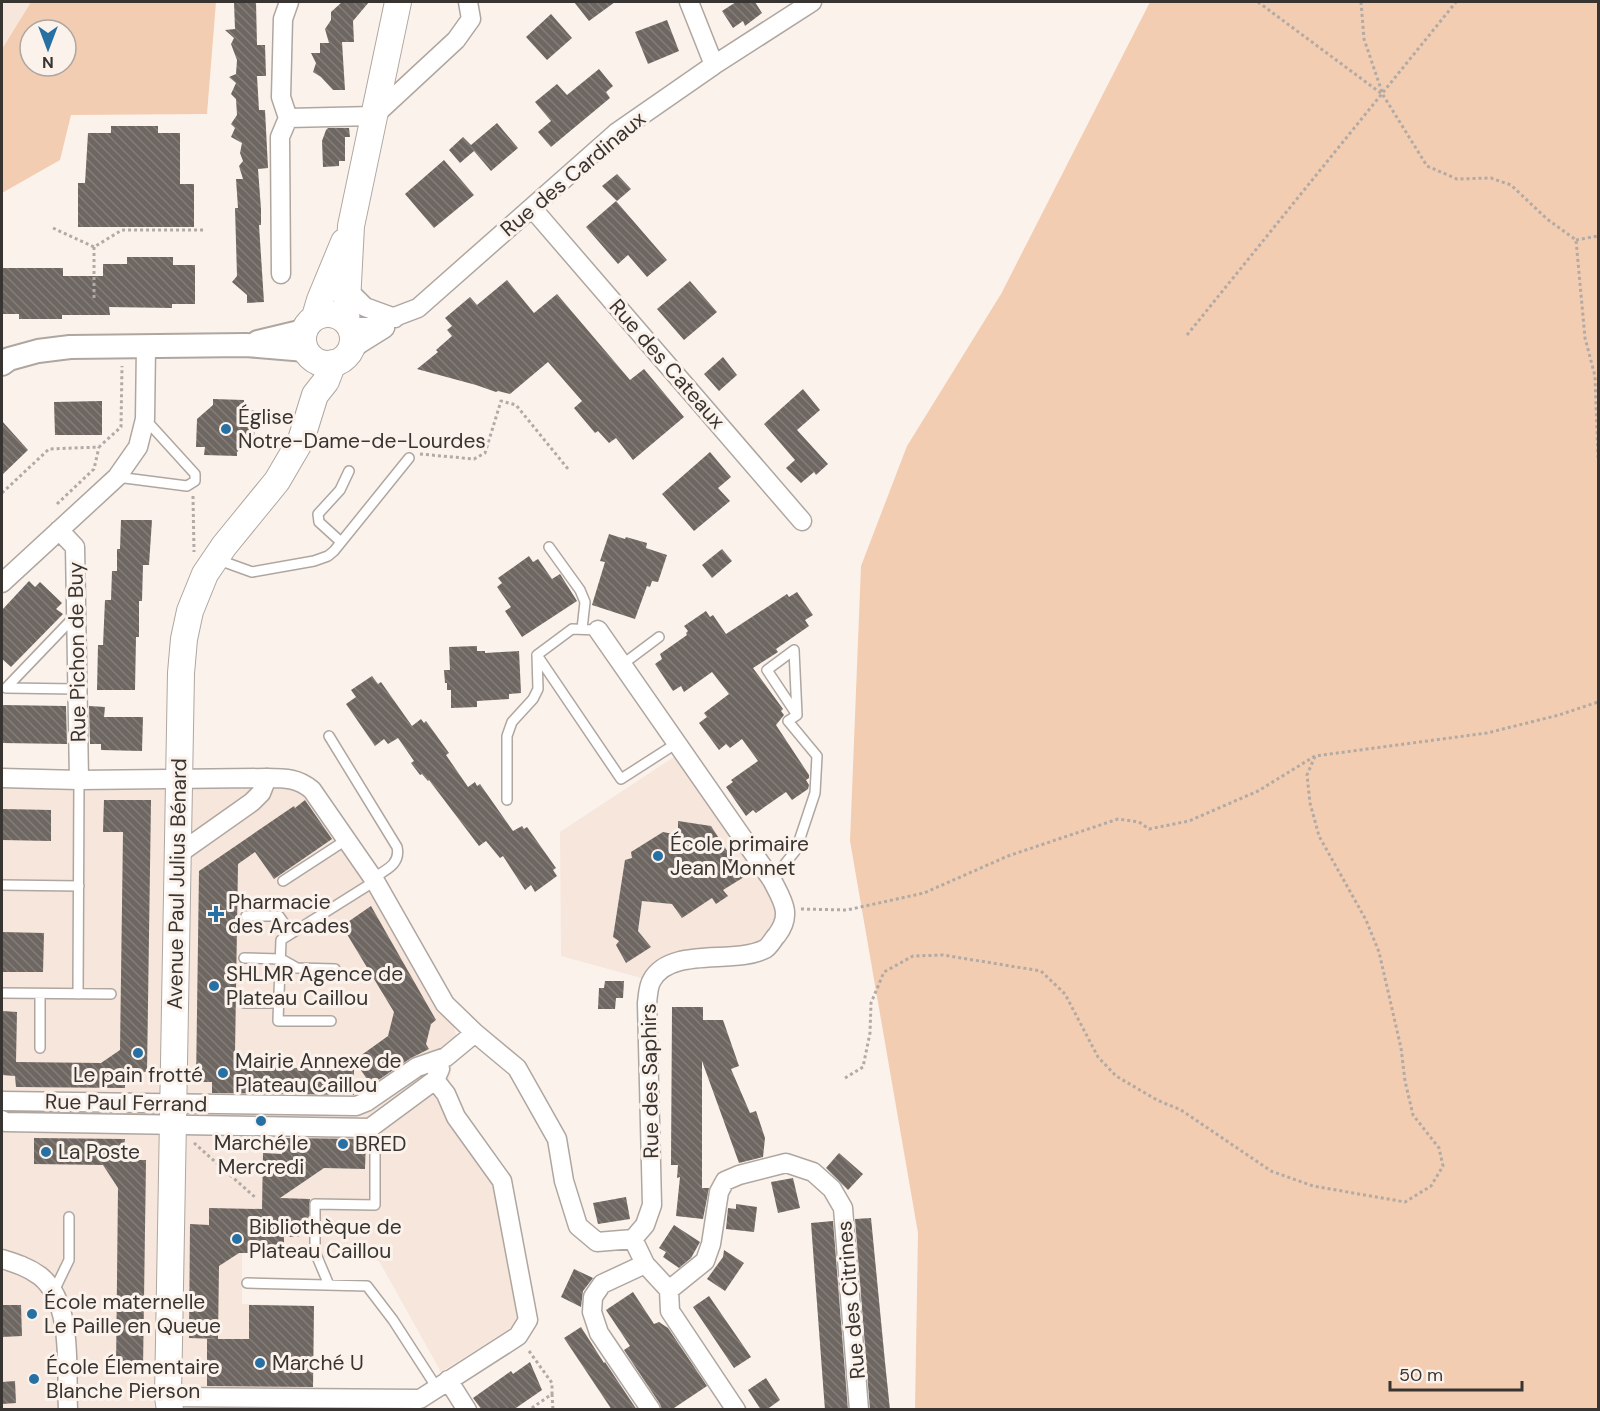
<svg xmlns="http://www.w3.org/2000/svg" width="1600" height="1411" font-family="'DM Sans',sans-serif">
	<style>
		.built { fill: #f6e6db }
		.grass { fill: #f3cdb1; fill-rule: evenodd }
		.building { fill: url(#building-back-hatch) }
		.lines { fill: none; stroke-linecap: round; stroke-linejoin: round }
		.service-casing { stroke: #afa6a0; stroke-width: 12 }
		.minor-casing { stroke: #afa6a0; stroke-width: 21 }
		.tertiary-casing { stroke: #afa6a0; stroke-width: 26 }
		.secondary-casing { stroke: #afa6a0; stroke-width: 28 }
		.path { stroke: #b2aaa5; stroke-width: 3; stroke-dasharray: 3 3; stroke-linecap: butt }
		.service { stroke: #fff; stroke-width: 9 }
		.minor { stroke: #fff; stroke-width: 18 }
		.tertiary { stroke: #fff; stroke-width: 22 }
		.secondary { stroke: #fff; stroke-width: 26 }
		.poi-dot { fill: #2670a4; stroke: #fcf2ec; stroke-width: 2 }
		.labels { text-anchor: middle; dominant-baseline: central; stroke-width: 6; stroke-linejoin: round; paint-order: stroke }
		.street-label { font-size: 21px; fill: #383431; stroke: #fcf2ec }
		.poi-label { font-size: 21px; fill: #383431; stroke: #fcf2ec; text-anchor: start }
	</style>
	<defs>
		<pattern id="building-back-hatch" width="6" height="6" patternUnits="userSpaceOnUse" patternTransform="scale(1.5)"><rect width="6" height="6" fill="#6e6661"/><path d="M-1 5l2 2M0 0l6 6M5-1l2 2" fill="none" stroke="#837d79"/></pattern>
	</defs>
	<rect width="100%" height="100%" fill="#fcf2ec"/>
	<path class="built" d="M2 2H31L2 49Z
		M683 751 786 909 767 948 682 960 652 981 561 956 560 832Z
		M2 778 303 782 453 1021 456 1036 455 1052 446 1094 490 1164 522 1311 515 1325 441 1372 379 1261 242 1253V1304L314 1306 313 1397H168L170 1410H2Z"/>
	<path class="grass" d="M31 2H216L207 114 71 115 60 160 2 193V49ZM30 30H66V66H30Z
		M1150 2H1598V1409H915L918 1233 850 841 861 566 907 446 1001 294Z"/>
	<path class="building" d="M234 2H256L257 45H265L266 76H257L259 110H265L268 168 258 169 261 209V225H259L264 302 247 303V295L232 282 237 276 235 208H238L236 179H243L239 166 243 161 240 153 242 143 231 137 235 128 231 124 237 115 236 99 231 94 236 83 229 77 236 74 237 60 231 44 234 38 225 30 235 29Z
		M342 2H369L353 21 354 42H342L345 90H333L321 77 313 72 316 63 311 53H320V43H329L325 29 331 20V12Z
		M574 2H615L589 21Z
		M736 2H755L762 13 745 26 743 21 733 28 722 11Z
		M551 14 572 38 547 60 526 37Z
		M667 20 679 51 648 64 635 32Z
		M599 69 613 86 606 92 610 98 551 147 538 132 551 121 535 102 557 84 567 95Z
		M497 123 518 148 491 171 474 151 460 163 449 150 463 137 471 145Z
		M111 126H158V133H180V184H194V227H78V183H85L88 133H111Z
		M328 128H349L350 137H345V161H339V166L323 167 322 141 326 130Z
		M444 160 474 195 434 228 405 194Z
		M617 174 631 189 617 201 602 186Z
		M616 201 667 260 647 277 628 255 618 264 586 227Z
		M127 257H173V265H195V304H172V308L109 307 110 315H62V319H19V314H2V268H63V276H103V264H127Z
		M507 280 534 313 557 294 630 380 644 369 684 417 633 460 616 438 609 443 598 431 595 433 574 408 582 401 548 362 510 394 498 391 496 392 476 385 417 369 438 352 436 350 452 336 447 330 452 326 445 318 470 297 477 305Z
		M690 281 717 312 684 340 657 309Z
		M723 357 737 375 719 391 704 374Z
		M803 389 820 410 797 430 828 464 816 475 814 472 801 483 786 468 795 460 764 424Z
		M213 399 244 400V410H255L254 442H250L237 452V456L204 455 205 447H196L197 419 213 405Z
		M102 401V435H55L54 402Z
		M2 421 28 450 2 475Z
		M710 452 731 477 718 488 730 501 694 531 662 494Z
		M121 520H152L149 565H143L142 601H139V637H136L135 690H97L98 645H103L105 600H111L112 571H117V549H120Z
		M609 534 625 539 626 537 647 543 646 548 667 555 658 582 652 581 650 587 647 586 635 619 592 605 605 562 600 561Z
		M722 549 732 561 712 578 702 565Z
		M529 556 533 562 538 559 552 579 560 574 577 601 522 637 505 611 511 607 497 587 502 583 498 578Z
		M29 581 35 587 40 582 62 603 56 609 63 614 11 667 2 659V610Z
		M797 592 813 615 805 620 809 626 776 649 778 652 753 668 783 709 781 711 784 715 776 725 809 775V778L806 780 809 785 808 789 792 800 786 792 756 813 753 810 746 816 726 787 733 782 731 780 758 761 742 739 730 748 726 744 719 750 699 723 707 717 704 713 729 694 712 672 684 692 681 686 673 691 655 664 662 659 660 654 687 635 686 633 688 631 684 626 706 611 710 617 713 615 726 634 787 594 789 597Z
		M477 646V651H485V653L519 651 521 693 509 694V699L477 701V707L451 708V690H447V683H445L444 670H450L449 647Z
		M372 676 378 684 381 682 412 726 421 719 424 723 426 721 449 753 446 755 468 787 475 782 477 786 480 784 513 831 522 826 524 829 527 827 556 868 553 870 557 876 535 892 531 885 525 890 503 856 500 858 486 841 479 846 429 780 428 781 422 774 420 775 411 763 414 761 398 738 388 744 384 739 375 746 346 704 356 697 351 690Z
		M2 705 66 706 67 744 2 743Z
		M89 706 105 707 104 717H143L142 751 101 750V744H90Z
		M104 800H151L147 1072H139L125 1081V1088L16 1087 15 1076 2 1075V1011L17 1012 16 1062 101 1063 120 1050 123 832H103Z
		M305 800 332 839 274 879 255 852 238 864 235 1053 245 1067 342 1069 388 1036 394 1012 342 926 371 906 436 1020 431 1024 426 1044 429 1049 411 1058 371 1085 354 1060V1095L212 1093V1082H196L199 871 294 806 295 808Z
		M2 809 51 810V841L2 840Z
		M678 821 711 826 744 877 723 890 728 896 716 904 712 898 682 918 672 904 642 901 638 931 651 947 626 963 616 945 619 941 613 937 625 860 632 858 631 852 663 832 678 835Z
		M2 932 44 933 43 972H2Z
		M605 981H624L623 998H616L615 1009H598L599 988H604Z
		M672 1007H703V1020H723L739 1066 731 1069 750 1113 756 1111 765 1138 763 1157 739 1163 702 1061V1188H709L703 1219 676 1216 680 1177 677 1178 678 1165H671Z
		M34 1138 125 1139 124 1149 132 1160H146L143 1369H116L118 1188 103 1165 34 1164Z
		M282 1138 366 1139 365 1169 324 1168 280 1198 310 1199 308 1229H299V1237H284V1253H239L219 1266 218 1339 189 1338 190 1224 209 1225V1208L262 1209 263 1153 282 1154Z
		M839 1153 863 1174 848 1190 826 1168Z
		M793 1178 800 1208 778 1213 771 1182Z
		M626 1197 630 1219 598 1224 593 1203Z
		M736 1204 757 1207 754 1232 726 1229 728 1208 736 1209Z
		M871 1218 885 1362 890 1410H870L855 1219Z
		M833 1221 848 1410H825L823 1384 811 1223Z
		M674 1225 700 1242 691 1258 679 1268 663 1257 666 1252 659 1248Z
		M724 1250 744 1263 725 1291 707 1279 723 1257Z
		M574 1269 593 1278 583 1291 581 1307 561 1297Z
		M633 1292 654 1324 659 1322 668 1328 707 1386 671 1410H662L660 1404 624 1350 630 1346 606 1310Z
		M709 1296 751 1357 734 1368 693 1307Z
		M2 1305H21L22 1336 2 1337Z
		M249 1305 314 1306 313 1387 207 1386V1339H249Z
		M581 1327 604 1363 605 1362 637 1410H612L564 1338Z
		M530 1362 542 1390 513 1410H482L473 1398 511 1371 513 1374Z
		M766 1378 780 1400 766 1410H761L748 1390Z
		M15 1381 16 1403 2 1404V1382Z"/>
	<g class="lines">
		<g class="service-casing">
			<path id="service" d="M117 477 187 486 195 481V474L145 419
				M341 542 319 522 318 514 340 490 349 471
				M549 547 580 590 585 602 582 629
				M216 559 252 572 314 561 328 556 334 551 409 458
				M74 617 6 688 77 689
				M598 630 572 629 537 655 621 779 677 743
				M623 664 659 637
				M329 736 397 847C401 864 386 870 373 878
				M507 800V736L512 722 533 699 538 689 537 655
				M772 880 796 850 815 793 817 756 788 721 797 715 767 670 794 650 797 715
				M283 881 346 840
				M2 885 79 886
				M246 916H279L291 933
				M244 958 281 959 297 968 335 969
				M2 993 111 994
				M40 994V1048
				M78 994 79 780
				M244 1003H279
				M331 1021H278L281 940 375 881
				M247 1283 367 1286 393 1320 437 1388
				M329 1285 315 1252V1204L375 1205V1138L370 1128
				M53 1293 69 1260V1217"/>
		</g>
		<g class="minor-casing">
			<path id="minor" d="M689 2 714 65
				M288 118 374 116 456 40 471 19 468 2
				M532 208 802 521
				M281 274 280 137 288 118 281 97 283 19 289 2
				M347 289 365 307 395 318
				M350 327H368L418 308 616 133 714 65 812 2
				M349 352 361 343 385 328
				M59 530 75 547 79 780
				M2 583 117 477 138 447 145 419 146 346
				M2 778 79 780 267 778C285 778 298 778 312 790L375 881 445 1004 475 1033 517 1068 557 1139 564 1181 578 1226 597 1242 633 1239 645 1225 652 1205 647 1003C648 996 648 986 652 980 671 946 734 965 765 949 770 946 773 939 777 935 793 914 782 900 772 880L598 630
				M177 855 252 802 261 793 267 778
				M2 1101 356 1106 366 1102 417 1067 446 1057 475 1033
				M2 1120 5 1122 370 1128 435 1080 440 1069
				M633 1239 645 1264 669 1290 670 1311 736 1410
				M2 1259C15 1263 28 1267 40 1276 74 1303 66 1370 68 1410
				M645 1264 602 1284 593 1297 592 1312 599 1333 651 1410
				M669 1290 705 1261 711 1244 719 1192 725 1181 739 1175 786 1163 813 1172 832 1189 843 1208 859 1410
				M448 1380 467 1410
				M168 1397 420 1399 518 1336 528 1320 502 1181 456 1117 446 1094 435 1080"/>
		</g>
		<g class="tertiary-casing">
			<path id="tertiary" d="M258 342 304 331
				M2 364 9 359 38 351 70 347 246 345 306 350"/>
		</g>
		<g class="secondary-casing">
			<path id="secondary" d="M303 339a25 25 0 1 1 50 0a25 25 0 1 1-50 0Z
				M315 317 320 300 344 242
				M346 321 351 226 398 2
				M170 1410 168 1397 181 673 184 639 190 611 205 574 224 546 277 481 301 440 315 395 326 381 333 363"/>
		</g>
		<path class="path" d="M1258 2 1382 94
			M1361 2 1364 39 1383 95 1427 166 1457 179 1491 178 1511 185 1547 219 1576 240 1585 338 1595 376 1598 458
			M53 228 94 247 122 230H204
			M1576 240 1598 236
			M94 247V301
			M1187 335 1456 2
			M420 454 474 459 485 453 501 401 516 405 568 469
			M2 493 49 449 99 447 121 427 122 366
			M193 496 194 552
			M57 504 94 469 99 447
			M801 909 847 910 924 893 1008 856 1118 819 1139 822 1149 829 1189 821 1258 791 1315 756 1487 733 1559 715 1598 702
			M845 1078 863 1067 870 1033 871 1003 884 972 913 956 943 955 1041 971 1065 994 1098 1057 1116 1076 1157 1100 1181 1110 1271 1171 1313 1186 1405 1202 1431 1186 1443 1166 1439 1148 1413 1115 1405 1081 1401 1048 1379 952 1366 920 1319 836 1310 803 1307 775 1315 756
			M194 1143 256 1198
			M529 1351 552 1383V1394L529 1410
			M552 1394 553 1410"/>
		<use href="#service" class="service"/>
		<use href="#minor" class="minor"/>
		<use href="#tertiary" class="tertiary"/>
		<use href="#secondary" class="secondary"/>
	</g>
	<g class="poi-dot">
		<circle cx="226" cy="429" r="6"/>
		<circle cx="658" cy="856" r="6"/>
		<path d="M213 905h6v6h6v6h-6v6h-6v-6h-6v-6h6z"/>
		<circle cx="214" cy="986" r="6"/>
		<circle cx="138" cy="1053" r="6"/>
		<circle cx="223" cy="1073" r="6"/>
		<circle cx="261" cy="1121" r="6"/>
		<circle cx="343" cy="1144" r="6"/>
		<circle cx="46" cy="1152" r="6"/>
		<circle cx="237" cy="1239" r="6"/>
		<circle cx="32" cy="1314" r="6"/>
		<circle cx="260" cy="1363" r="6"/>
		<circle cx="34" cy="1379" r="6"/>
	</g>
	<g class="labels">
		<g class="street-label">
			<text transform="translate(573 174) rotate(-40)">Rue des Cardinaux</text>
			<text transform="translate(667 364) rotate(49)">Rue des Cateaux</text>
			<text transform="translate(77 652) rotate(-91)">Rue Pichon de Buy</text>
			<text transform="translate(177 884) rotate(-89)">Avenue Paul Julius Bénard</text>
			<text transform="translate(650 1081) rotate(-91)">Rue des Saphirs</text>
			<text transform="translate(126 1103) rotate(1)">Rue Paul Ferrand</text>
			<text transform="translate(851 1300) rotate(-95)">Rue des Citrines</text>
		</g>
		<g class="poi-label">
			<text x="238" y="417">Église<tspan x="238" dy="24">Notre-Dame-de-Lourdes</tspan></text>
			<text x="670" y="844">École primaire<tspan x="670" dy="24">Jean Monnet</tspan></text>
			<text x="228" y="902">Pharmacie<tspan x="228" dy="24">des Arcades</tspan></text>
			<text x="226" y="974">SHLMR Agence de<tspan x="226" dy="24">Plateau Caillou</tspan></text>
			<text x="235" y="1061">Mairie Annexe de<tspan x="235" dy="24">Plateau Caillou</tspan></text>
			<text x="138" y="1075" text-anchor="middle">Le pain frotté</text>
			<text x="261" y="1143" text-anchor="middle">Marché le<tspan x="261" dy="24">Mercredi</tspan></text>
			<text x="355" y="1144">BRED</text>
			<text x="58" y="1152">La Poste</text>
			<text x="249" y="1227">Bibliothèque de<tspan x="249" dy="24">Plateau Caillou</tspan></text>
			<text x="44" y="1302">École maternelle<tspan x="44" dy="24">Le Paille en Queue</tspan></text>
			<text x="272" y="1363">Marché U</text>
			<text x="46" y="1367">École Élementaire<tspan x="46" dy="24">Blanche Pierson</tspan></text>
		</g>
	</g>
	<rect width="1600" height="1411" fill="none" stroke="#383431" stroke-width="6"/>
	<g transform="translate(48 48) rotate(180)"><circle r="28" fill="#fcf2ec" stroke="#aea6a1" stroke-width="1.5"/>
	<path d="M0-4.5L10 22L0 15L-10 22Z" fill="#2670a4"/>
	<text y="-9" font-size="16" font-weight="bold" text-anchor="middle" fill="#383431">N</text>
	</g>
	<path d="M1390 1381v9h132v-9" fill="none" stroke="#383431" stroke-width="3"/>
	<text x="1399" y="1381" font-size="18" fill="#383431" stroke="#fcf2ec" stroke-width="4.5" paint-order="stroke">50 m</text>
</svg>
